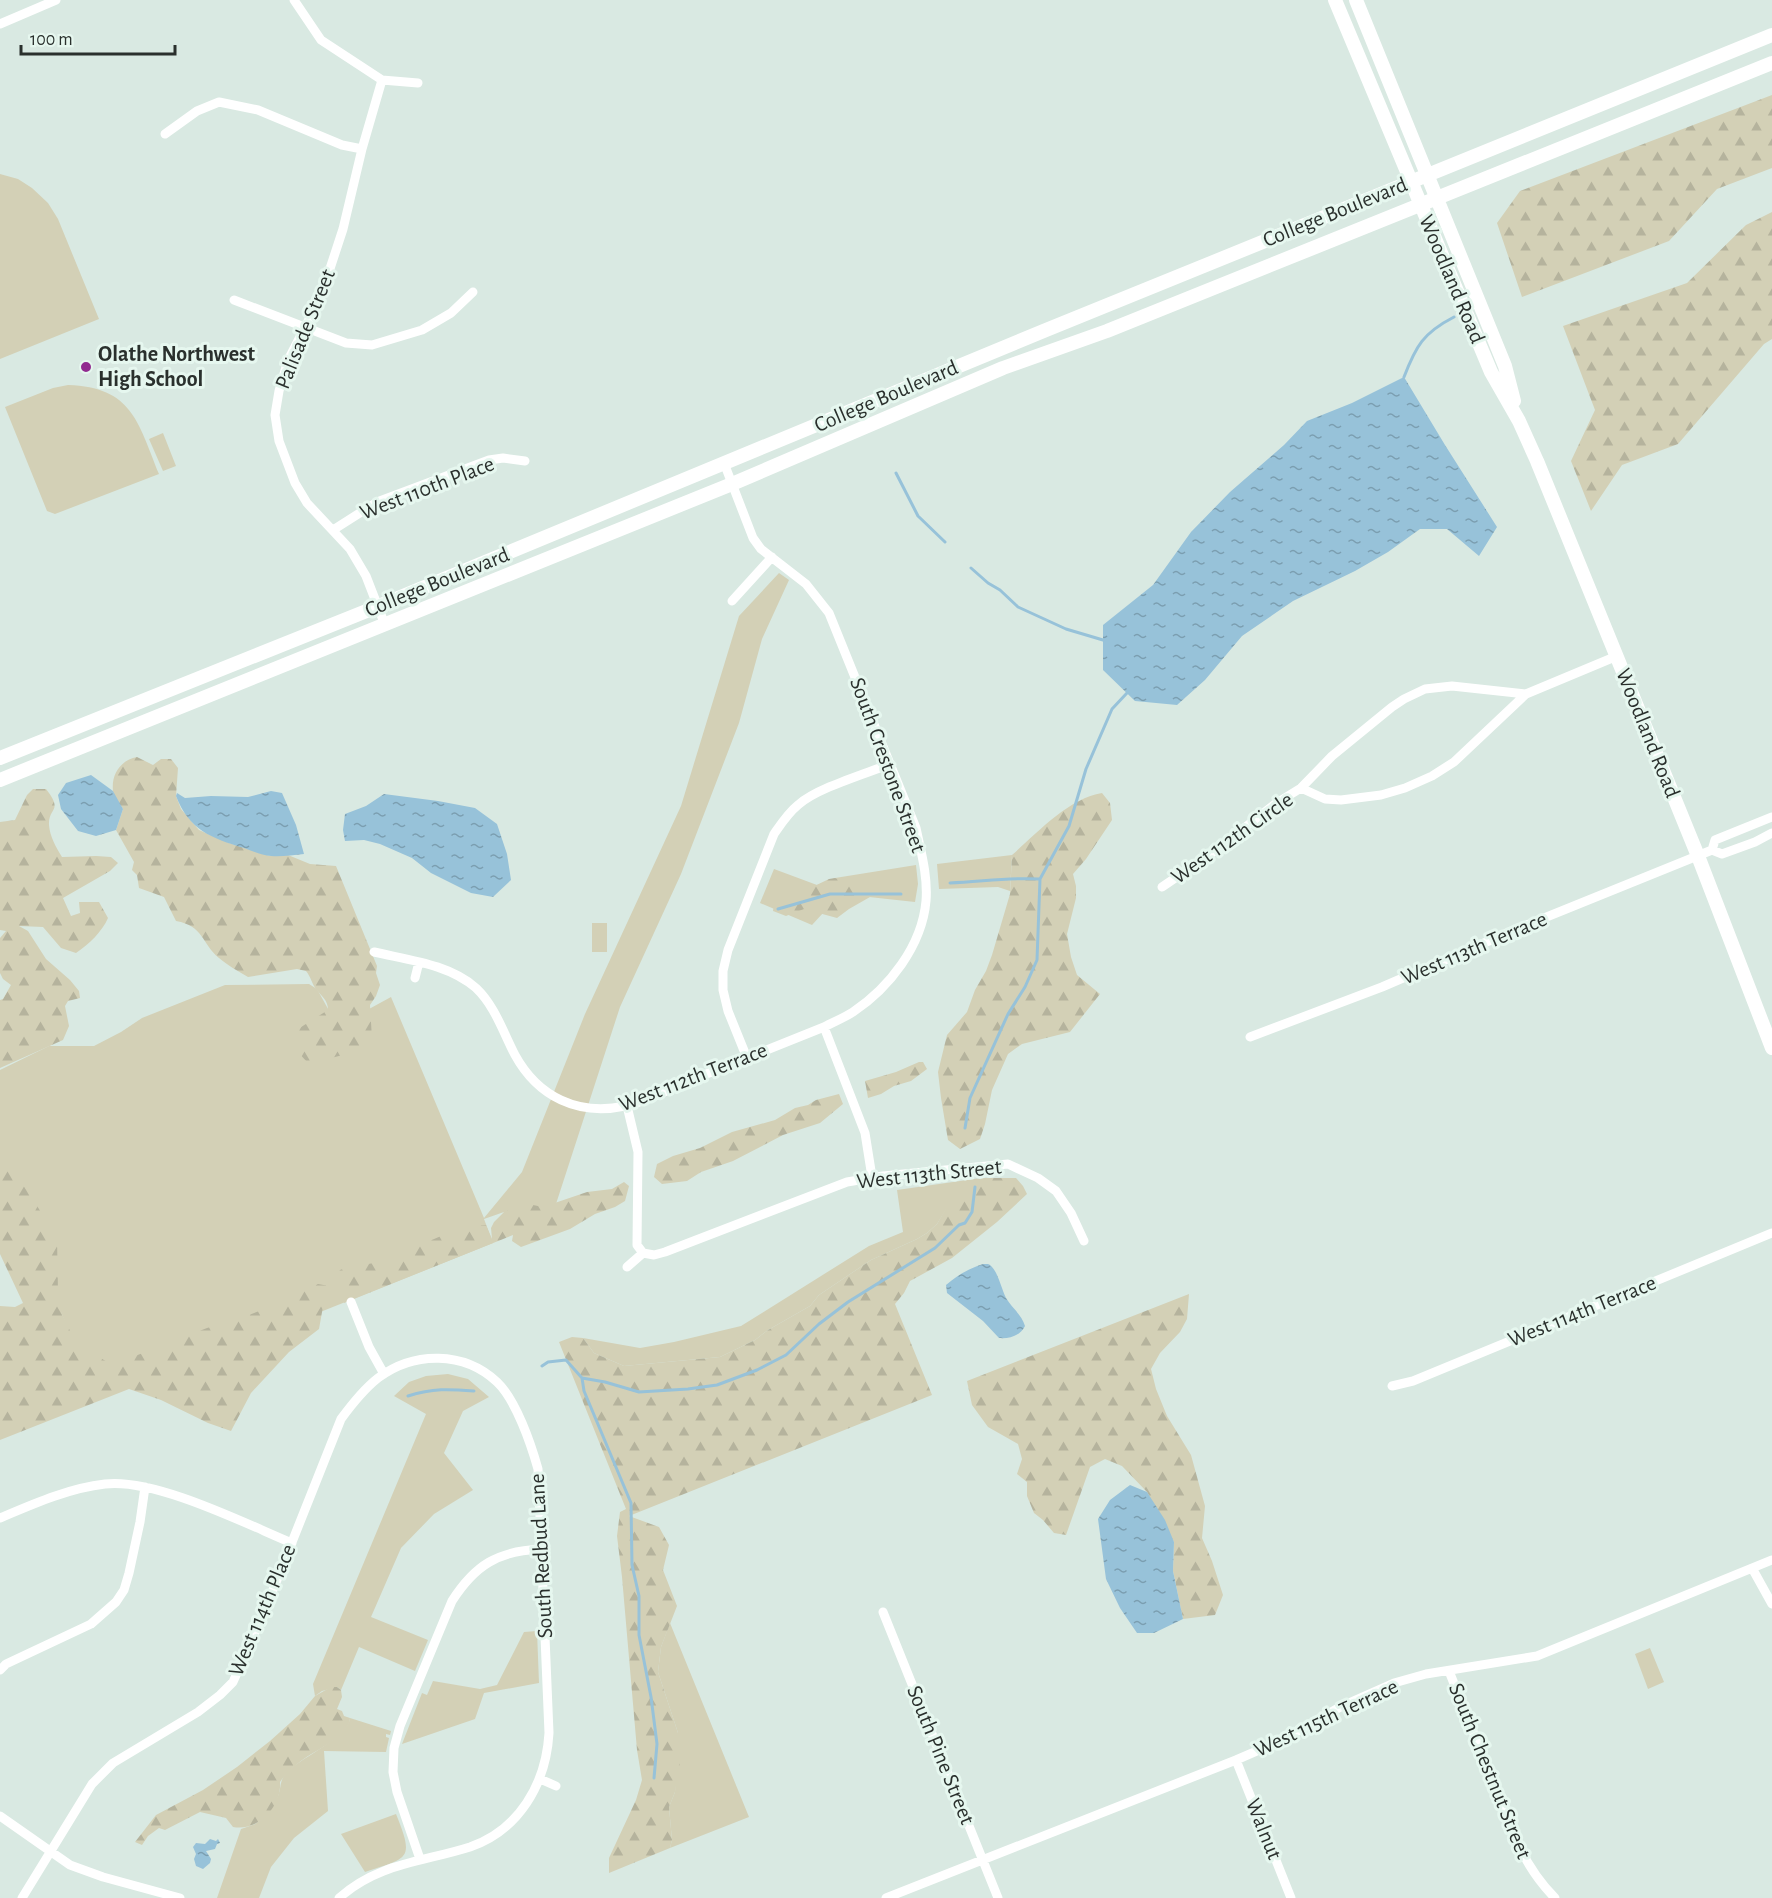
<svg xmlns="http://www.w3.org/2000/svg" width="1772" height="1898" font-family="'Alegreya Sans',sans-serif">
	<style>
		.grass { fill: #d3d0b6 }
		.forest { fill: url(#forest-firs) }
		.water { fill: url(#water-ripples) }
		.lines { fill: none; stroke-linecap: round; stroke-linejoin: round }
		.stream { stroke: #97c2d9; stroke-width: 3 }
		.minor { stroke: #fff; stroke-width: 9 }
		.secondary { stroke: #fff; stroke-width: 14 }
		.poi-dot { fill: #912a8f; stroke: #e6f7ef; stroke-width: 2 }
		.labels { text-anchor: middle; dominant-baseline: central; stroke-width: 6; stroke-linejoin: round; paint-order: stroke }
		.street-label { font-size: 22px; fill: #2a302d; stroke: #e6f7ef }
		.poi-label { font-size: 22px; font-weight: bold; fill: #2a302d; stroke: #e6f7ef; text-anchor: start }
	</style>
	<defs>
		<pattern id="forest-firs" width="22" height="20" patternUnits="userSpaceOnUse" patternTransform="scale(1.5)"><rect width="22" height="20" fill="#d3d0b6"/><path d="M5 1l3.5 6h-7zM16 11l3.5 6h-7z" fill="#b5b39d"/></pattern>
		<pattern id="water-ripples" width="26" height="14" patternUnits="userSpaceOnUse" patternTransform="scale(1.5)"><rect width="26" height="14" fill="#97c2d9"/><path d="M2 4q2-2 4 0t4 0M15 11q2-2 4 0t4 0" fill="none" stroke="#7b9eb0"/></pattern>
	</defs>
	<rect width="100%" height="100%" fill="#d9e9e2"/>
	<path class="grass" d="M0 174 18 179 32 188 48 203 58 219 99 319 0 359Z
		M68 385C132 387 138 422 159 474L55 514 47 511 5 407 53 388Z
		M163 433 176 466 163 471 149 439Z
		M779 573 789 580 762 639 739 723 681 874 620 1007 555 1207 511 1216 504 1212 484 1219 493 1243 148 1381 81 1361 0 1162V1070L49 1046H94L121 1032 142 1018 225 985 309 984 317 989 332 1016 369 1009 391 997 484 1218 522 1172 585 1014 681 806 739 616Z
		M1012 855 1010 891 998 887 939 889 937 864Z
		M916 865 918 884 915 902 869 897 823 913 812 925 760 903 774 869 817 885 835 878Z
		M592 923H607V952H592Z
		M981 1178 950 1203 937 1224 927 1233 917 1239 871 1260 819 1295 810 1306 768 1330 755 1340 720 1357 624 1366 594 1353 583 1338 640 1348 674 1342 741 1326 869 1246 903 1232 897 1190Z
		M448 1374 468 1379 489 1397 463 1411 444 1453 473 1490 434 1514 401 1548 371 1617 428 1640 415 1671 359 1647 341 1690 337 1687 322 1691 315 1696 313 1684 426 1414 394 1396 409 1382 426 1376Z
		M670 1623 749 1817 670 1848 672 1840 669 1807 675 1792 678 1733 658 1672 661 1647Z
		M537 1631 539 1683 484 1693 475 1719 402 1744 422 1693 427 1695 433 1681 480 1689 497 1685 524 1632Z
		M1650 1648 1664 1682 1648 1689 1635 1654Z
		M350 1718 391 1731 390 1735 386 1734V1737L389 1738 386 1752 324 1751 328 1811 294 1838 271 1867 259 1898H217L241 1829C246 1827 251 1826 255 1824 262 1820 275 1804 278 1796 282 1785 279 1780 288 1771 304 1756 348 1737 350 1718Z
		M396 1814C415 1861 408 1857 365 1872L341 1834Z"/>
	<path class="forest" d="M1772 95V168L1717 189 1669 241 1522 297 1497 223 1520 191Z
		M1772 212V339L1764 344 1678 444 1622 465 1591 511 1571 461 1595 410 1563 326 1687 283 1746 225Z
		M137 757 153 765 161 759H171L178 768 176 796 181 809 199 830 229 843 270 856 288 855 310 864 336 866 377 966 376 973 380 985 376 996 370 1005 372 1039C352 1056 333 1057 308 1063L296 1050 294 1036 298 1029 328 1010C328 1000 322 997 316 989 312 984 311 977 306 971L297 969 248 977C238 971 227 965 219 958 201 943 204 926 176 921L164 897 139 888 137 875 132 870 134 862 116 830 123 809C120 804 114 797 113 791 111 774 121 760 137 757Z
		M33 789H46C64 812 48 807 49 825 50 837 56 847 62 857L96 856 111 857 118 863 110 871 63 898 71 916 80 913 79 902H99L108 918C102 932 89 944 76 953L61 948 43 927 19 926 28 931 46 959 70 980 79 991 80 998 68 1001 65 1006 69 1026 63 1040 0 1068V1000L3 999 11 985 3 979 0 973V938L6 931 0 930V822L15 820 27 795Z
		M1102 793 1110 803 1112 820 1086 859 1073 874 1076 886V898L1067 934 1071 957 1077 975 1100 994 1070 1032 1022 1044 1008 1054 992 1090 985 1124 980 1139 960 1149 948 1140 941 1098 938 1072 947 1035 967 1012 975 990 986 971 992 955 1010 894 1012 855C1036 834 1069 798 1102 793Z
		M835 878 870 891V897L849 909 837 918 804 909 786 916 773 911 774 904 779 899 800 893 829 879Z
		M919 1062H923L927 1069 911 1081 894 1086 881 1094 868 1098 865 1081 896 1072Z
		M839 1094 843 1104 820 1123 783 1135 733 1161 701 1172 687 1181 662 1184 654 1177 657 1164 673 1156 700 1148 732 1132 775 1120 795 1108 808 1105 816 1100Z
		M0 1154 29 1193 57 1238 58 1292 62 1314 72 1335 91 1352 112 1365 207 1328 249 1315 282 1302 318 1284 329 1286 324 1301 319 1329 289 1352 251 1393 231 1431 208 1423 161 1400 129 1389 0 1440V1306L15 1307 23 1303 0 1254Z
		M981 1178H1016L1023 1186 1027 1194 997 1222 952 1258 910 1281 904 1293 895 1304 932 1395 629 1516 659 1527 669 1545 663 1570 677 1606 661 1647 658 1672 678 1733 681 1756 675 1792 669 1807 672 1840 670 1848 609 1873V1858L636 1800 642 1780 637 1750 622 1577 617 1536 620 1512 626 1509 559 1342 572 1337 583 1338 594 1353 624 1366 720 1357 755 1340 768 1330 810 1306 819 1295 871 1260 917 1239 927 1233 937 1224 949 1203 971 1183Z
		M624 1182 629 1186 625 1201 615 1207 595 1214 570 1229 521 1247 512 1241 513 1235 344 1303 343 1296 349 1291V1289L335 1286 334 1279 340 1270C353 1265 368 1265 381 1261 416 1250 448 1227 486 1225L492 1239 491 1228 494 1222 504 1212 518 1207 533 1205 543 1207 587 1192 612 1189Z
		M1189 1294 1187 1319 1180 1332 1160 1353 1151 1369 1156 1389 1167 1416 1191 1455 1205 1506 1202 1538 1212 1561 1223 1595 1215 1615 1183 1619 1173 1571 1174 1542 1147 1492 1122 1466 1105 1459 1090 1467 1066 1535 1054 1533 1043 1520 1034 1513 1027 1496V1482L1017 1474 1022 1459 1018 1444 988 1427 972 1405 967 1381Z
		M331 1687H337L341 1690 342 1697 337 1709 342 1711 344 1716 350 1718C349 1737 315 1750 301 1761 293 1767 286 1773 280 1782 282 1806 258 1832 233 1827L226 1818 200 1812 165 1830 159 1828 148 1836 142 1845 135 1842 156 1815 203 1790 237 1767 270 1741 300 1714 315 1696Z"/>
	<path class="water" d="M1404 377 1445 445 1497 527 1479 556 1447 529H1420L1388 552 1355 571 1293 601 1242 636 1205 680 1177 705 1135 701 1103 670V625L1153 585 1191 532 1230 492 1284 445 1307 421 1352 403Z
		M91 775 113 791 123 809 116 830 96 836 78 831 61 809 58 795 66 783Z
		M271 791 282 793 296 825 304 854C293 855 281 857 271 856 262 855 252 851 244 848 211 838 189 830 176 796L177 793 185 798 211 796 248 797Z
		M384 794 438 801 475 808 497 824 507 854 511 880 493 897 471 893 431 873 412 858 380 844 364 840 345 841 343 830 345 814 366 806Z
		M983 1264C987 1264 989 1263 992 1267 998 1273 1002 1290 1006 1298 1012 1308 1022 1315 1025 1326 1021 1335 1010 1339 999 1338L983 1321 947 1293 946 1285C958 1275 968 1269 983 1264Z
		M1130 1485 1147 1492 1165 1520 1174 1542 1173 1571 1183 1619 1154 1633H1137L1120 1608 1106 1579 1098 1519 1110 1500Z
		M210 1839 216 1841 218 1839 220 1843 217 1844 215 1849 206 1851 211 1859 210 1863 203 1869 196 1866 194 1859 196 1854 193 1847 196 1843 205 1844Z"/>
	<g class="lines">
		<path class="stream" d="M1404 377C1416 346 1423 333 1454 317
			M896 473 918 516 945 542
			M971 568 988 583 1000 590 1018 607 1066 629 1103 640
			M950 883C980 882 1010 877 1040 879
			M778 909 830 894H901
			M965 1128 970 1098 1008 1014 1025 987 1037 960 1040 879 1069 826 1086 769 1112 709 1127 693
			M542 1366 548 1362 566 1360 582 1378
			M408 1396C433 1388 449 1389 474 1391
			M654 1778 657 1744 651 1697 639 1635V1596L632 1565 631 1503 584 1391 582 1378 605 1382 639 1392 688 1389 717 1385 757 1370 786 1355 819 1324 848 1302 935 1248 959 1225 965 1223 972 1212 975 1187"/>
		<path class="minor" d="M294 0 321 40 382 80 362 149 343 229 321 296 288 360 279 391 275 415 279 441 295 483 307 503 350 549 366 576 385 625
			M0 24 56 0
			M382 80 418 83
			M165 134 197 111 219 102 258 110 342 145 362 149
			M234 300 346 343 372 345 422 330 451 313 473 292
			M724 463 753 538 761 549 806 584 829 613 916 828C921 852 928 876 926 901 922 946 889 988 853 1012 844 1018 833 1022 824 1027L865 1133 872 1177
			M333 530 377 502 489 460 503 458 525 461
			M732 601 772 557
			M1301 788 1325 799 1341 800 1381 795 1405 788 1432 776 1454 762 1526 694
			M1712 850 1715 840 1772 817
			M1712 850 1722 854 1755 842 1772 833
			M1162 887 1212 853 1275 804 1301 788 1332 756 1392 707 1404 699 1425 689 1452 686 1526 694 1617 656
			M374 952C408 960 449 964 476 988 495 1006 503 1032 515 1055 538 1097 578 1116 625 1106 644 1103 670 1089 689 1081 734 1063 779 1045 824 1027
			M415 978 419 962
			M1250 1037 1382 987 1512 931 1712 850
			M747 1058 728 1011 723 990V971L728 950 774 834C781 824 788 813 798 805 817 788 865 774 890 764
			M627 1106 638 1152 637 1245 643 1253
			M643 1253 654 1255 665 1252 847 1182 883 1176 1008 1164 1038 1178 1056 1191 1071 1213 1084 1241
			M627 1267 643 1253
			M351 1302 369 1347 384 1374
			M1392 1386 1413 1381 1772 1233
			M0 1518C33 1504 69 1488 105 1484 155 1478 244 1523 292 1543
			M1752 1568 1772 1604
			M883 1612 998 1898
			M0 1670 6 1664 91 1624 116 1602 124 1590 129 1573 140 1522 145 1487
			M1449 1671 1516 1840C1526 1862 1538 1881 1555 1898
			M1236 1760 1291 1898
			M540 1779 556 1786
			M0 1816 70 1865 103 1877 180 1898
			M420 1859 397 1792 393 1772 394 1748 400 1726 452 1601C475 1565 498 1551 541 1549
			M22 1898 92 1784 113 1763 198 1712 220 1695 233 1682 263 1615 341 1419C352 1404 364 1389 378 1378 414 1351 464 1351 497 1382 516 1400 531 1444 538 1469L549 1733C546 1784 519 1830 470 1847 423 1862 378 1863 339 1898
			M886 1898 1236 1760 1282 1740 1342 1706 1394 1683 1426 1674 1537 1656 1772 1560"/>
		<path class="secondary" d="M1335 0 1491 372 1519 421 1537 461 1698 856 1772 1048
			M1356 0 1505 366 1514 401
			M0 758 374 608 1046 330 1772 35
			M0 780 732 484 1003 368 1107 331 1772 63"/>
	</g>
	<circle class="poi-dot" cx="86" cy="367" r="6"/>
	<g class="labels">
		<g class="street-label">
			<text transform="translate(1335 212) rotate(-22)">College Boulevard</text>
			<text transform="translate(1452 279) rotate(67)">Woodland Road</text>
			<text transform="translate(305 329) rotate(-68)">Palisade Street</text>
			<text transform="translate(886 396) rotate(-23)">College Boulevard</text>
			<text transform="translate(427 488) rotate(-21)">West 110th Place</text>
			<text transform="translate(437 582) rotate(-22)">College Boulevard</text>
			<text transform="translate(1648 733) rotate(68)">Woodland Road</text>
			<text transform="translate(888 765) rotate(70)">South Crestone Street</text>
			<text transform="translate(1232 838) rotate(-35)">West 112th Circle</text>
			<text transform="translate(1474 948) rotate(-23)">West 113th Terrace</text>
			<text transform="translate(693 1077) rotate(-21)">West 112th Terrace</text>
			<text transform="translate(929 1174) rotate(-6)">West 113th Street</text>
			<text transform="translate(1582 1311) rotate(-22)">West 114th Terrace</text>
			<text transform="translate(541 1556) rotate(-93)">South Redbud Lane</text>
			<text transform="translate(262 1610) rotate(-67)">West 114th Place</text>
			<text transform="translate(1326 1718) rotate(-25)">West 115th Terrace</text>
			<text transform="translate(941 1755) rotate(68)">South Pine Street</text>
			<text transform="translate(1490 1771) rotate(68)">South Chestnut Street</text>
			<text transform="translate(1264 1829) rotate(68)">Walnut</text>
		</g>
		<g class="poi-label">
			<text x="98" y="354">Olathe Northwest<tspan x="98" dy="25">High School</tspan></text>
		</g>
	</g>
	<path d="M21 45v9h154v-9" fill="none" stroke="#2a302d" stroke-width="3"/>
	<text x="30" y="45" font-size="18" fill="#2a302d" stroke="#e6f7ef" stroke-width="4.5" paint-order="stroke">100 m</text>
</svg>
